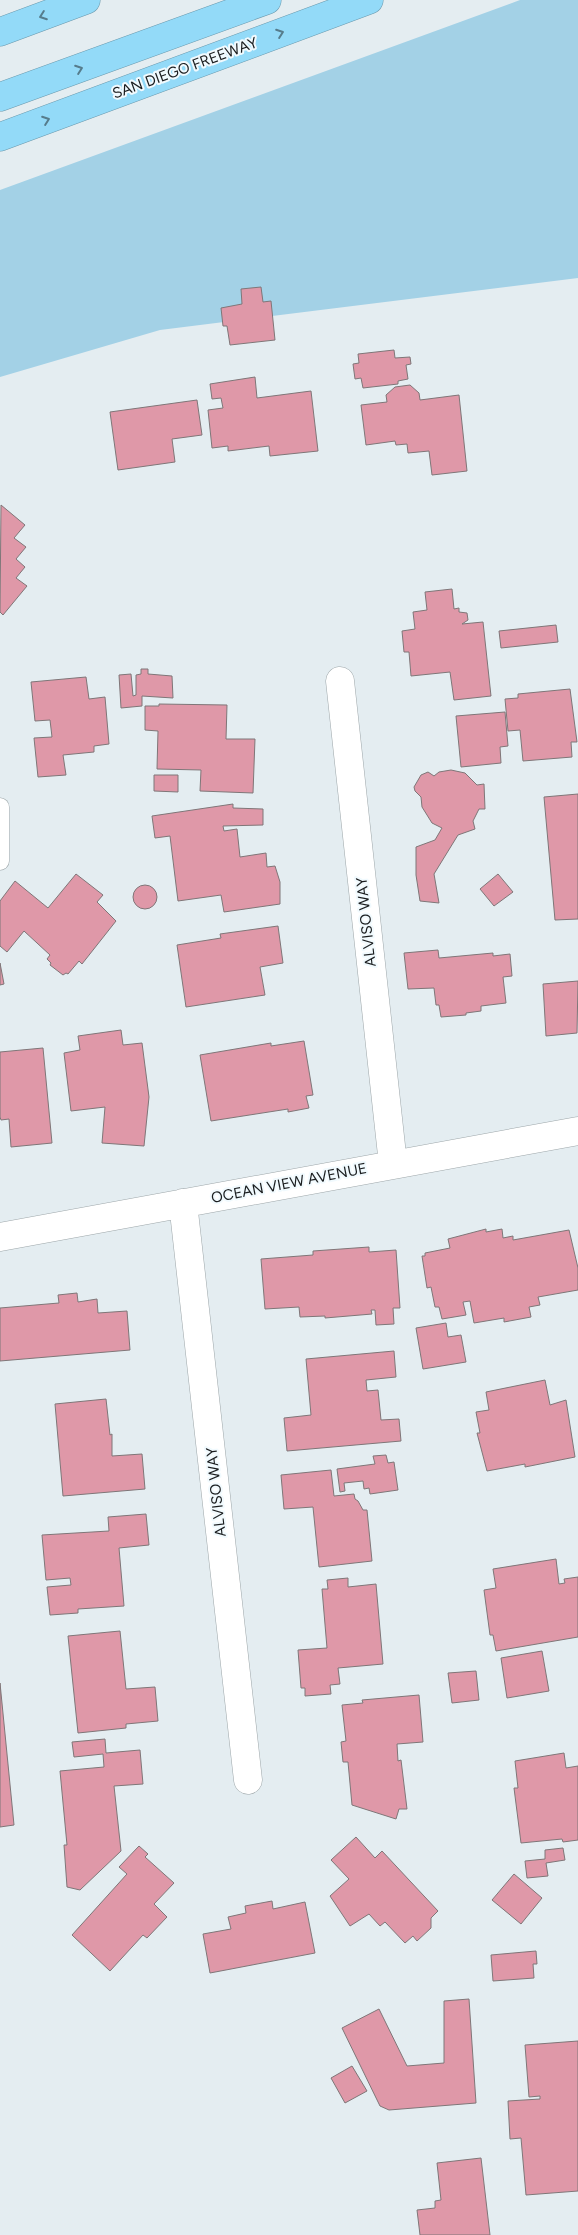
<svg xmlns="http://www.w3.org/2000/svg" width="578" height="2235" font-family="Figtree,sans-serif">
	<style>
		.green { fill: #a3d1e6 }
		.building { fill: #df98a8; stroke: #7f7678 }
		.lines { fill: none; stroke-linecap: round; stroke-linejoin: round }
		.lane-casing { stroke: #9da6a9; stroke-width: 19 }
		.street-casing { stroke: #9da6a9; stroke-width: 29 }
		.highway-casing { stroke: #6998ac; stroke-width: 29 }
		.lane { stroke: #fff; stroke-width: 18 }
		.street { stroke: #fff; stroke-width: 28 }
		.highway { stroke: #93daf8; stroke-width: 28 }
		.oneway { stroke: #567c8c }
		.labels { text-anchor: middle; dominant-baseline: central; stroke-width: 4; stroke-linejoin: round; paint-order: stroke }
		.street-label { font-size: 15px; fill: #1a1d1f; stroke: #f1fafe }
	</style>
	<rect width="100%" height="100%" fill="#e4edf1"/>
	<path class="green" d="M520 0H578V278L160 330 0 377V190Z"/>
	<path class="building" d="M261 287 263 302 271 301 275 340 230 345 227 326H223L221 308 242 304 241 289Z
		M394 350 395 358 410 357 411 364 406 365 408 379 398 381V384L363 388 361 378 355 379 353 364 359 363 358 354Z
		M255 377 257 398 311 391 318 451 270 456 269 446 228 451V446L212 448 208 410 223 408 221 398 212 399 210 384Z
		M410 385 419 393 420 400 459 395 467 471 432 475 429 451 408 453 407 444 396 445 395 441 366 445 361 405 387 402 386 395 395 387Z
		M197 400 202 435 172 439 175 462 118 470 110 412Z
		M1 505 25 525 14 538 26 547 16 559 25 567 16 578 27 586 3 615 0 612Z
		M452 589 454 609 459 608V612L467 613 468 620 462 624 483 622 491 696 454 700 450 672 411 676 409 652H404L402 631 415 629 413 612 427 610 425 592Z
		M556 625 558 642 501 648 499 631Z
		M141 669H148V674L172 676 173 698 142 696V706L121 708 119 675 131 674 133 696 136 695V675L141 674Z
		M86 677 89 699 105 697 109 744 94 746V752L63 755 66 775 38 777 34 738 52 737 50 720 35 721 31 682Z
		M570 689 577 742H571L572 757 523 761 520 730 508 731 505 699 518 698V694Z
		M159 704 227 705 226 739H255L253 793 200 791 201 770 157 769 158 731 145 730V706H159Z
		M505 712 508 746 500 747 501 763 461 767 456 716Z
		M451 770 465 773 477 785 484 784 485 809H479L473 821 475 829 458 835 434 874 439 903 420 901 416 875V847L435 840 442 828 432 823 422 807 421 797 415 791 414 787 421 775 428 772 434 776 439 772Z
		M154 775H178V792L154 791Z
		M578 794V919L555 920 544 797Z
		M233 804V808L263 809V825L223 826 224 831 237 829 240 857 266 853 267 867 275 866 280 882V904L224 912 221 895 178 901 170 836 155 838 152 816Z
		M76 874 103 895 97 902 116 921 82 964 79 961 68 974 66 973 63 975 50 965 51 963 47 959 50 955 24 931 7 952 0 946V901L15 881 48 908Z
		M498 874 513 892 494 906 480 889Z
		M133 897a12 12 0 1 1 24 0a12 12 0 1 1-24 0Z
		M278 926 283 963 260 967 265 995 186 1007 177 945 221 938 220 934Z
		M438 950 439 958 493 953V956L510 954 512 976 503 977 506 1003 481 1006V1011L466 1013V1015L441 1017 439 1005H436L434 988 408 989 404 953Z
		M0 963 4 984 0 985Z
		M578 981 577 1033 546 1036 543 984Z
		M121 1030 123 1045 142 1043 149 1097 144 1146 102 1143 105 1107 71 1111 64 1053 80 1050 78 1036Z
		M304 1041 313 1095 306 1096 309 1108 288 1112V1109L211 1121 200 1055 271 1043V1046Z
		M43 1048 52 1143 11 1147 9 1119 1 1120 0 1117V1052Z
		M486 1229V1232L502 1229 503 1238 513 1236V1240L569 1230 578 1268V1290L538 1297 540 1305 529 1307 531 1317 504 1322V1318L474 1323 470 1301 463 1302 466 1315 442 1319 439 1307H435L431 1287 427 1288 422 1256H425V1253L450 1248 448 1239Z
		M369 1247V1252L396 1250 400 1308H393L394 1324 376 1325 375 1310H371L372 1314 325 1318V1316L300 1317 299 1307 265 1309 261 1259 313 1255V1251Z
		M77 1293 78 1302 97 1299 98 1313 127 1311 130 1350 0 1361V1308L59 1303 58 1295Z
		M446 1323 448 1337 461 1335 466 1362 423 1369 416 1328Z
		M394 1351 396 1377 366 1380 367 1391 378 1390 381 1420 399 1419 401 1441 287 1451 284 1418 311 1415 306 1359Z
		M545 1380 550 1405 566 1400 575 1457 525 1467V1464L487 1471 477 1433H480L476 1412 489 1410 486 1392Z
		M106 1399 110 1435 112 1434V1456L142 1454 145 1489 63 1496 55 1404Z
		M386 1455 388 1463 394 1462 398 1490 370 1494 369 1488 364 1489 363 1481 344 1483 345 1491 340 1492 337 1469 375 1464 373 1456Z
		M331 1470 334 1496 354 1494 355 1499 358 1501 363 1510H367L372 1561 319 1567 313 1507 284 1509 281 1475Z
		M146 1514 149 1545 119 1548 124 1606 78 1609V1613L50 1615 47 1587 71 1585 70 1578 46 1580 42 1535 109 1531 108 1517Z
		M556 1559 559 1584 565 1583 564 1579 578 1577V1637L496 1651 493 1635H490L484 1590 496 1588 493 1569Z
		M348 1578V1587L376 1584 383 1664 338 1668 340 1684 330 1685 331 1694 305 1696V1688H301L298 1650 327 1648 322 1589H328L327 1580Z
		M120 1631 126 1689 155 1687 158 1721 126 1724V1728L78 1733 68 1636Z
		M542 1651 549 1691 507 1698 501 1658Z
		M476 1671 479 1700 452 1703 448 1673Z
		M0 1683 14 1825 0 1827Z
		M419 1695 423 1742 397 1744 398 1761 401 1760 407 1809H399L396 1819 352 1805 348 1762H343L341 1742 346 1741 342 1705 363 1703 362 1700Z
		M105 1739 106 1753 140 1750 143 1784 114 1786 121 1851 80 1890 67 1887 64 1845H67L60 1771 104 1767 103 1754 74 1757 72 1742Z
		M564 1753 566 1768 578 1766V1840L563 1842 562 1839 521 1843 514 1788H518L515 1761Z
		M356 1837 375 1858 382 1851 438 1911 431 1918V1928L417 1941 413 1936 405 1943 385 1922 380 1926 369 1914 350 1926 330 1896 349 1879 331 1860Z
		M139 1846 148 1854 145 1857 174 1883 154 1904 167 1917 147 1938 143 1935 110 1971 72 1935 127 1874 119 1867Z
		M563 1848 565 1860 546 1863 548 1876 527 1878 525 1861 545 1859V1850Z
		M514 1874 542 1898 521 1924 492 1900Z
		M272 1901 273 1909 305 1902 315 1953 210 1973 203 1934 231 1929 228 1917 246 1913 245 1906Z
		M536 1951 537 1964H533L534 1978 493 1981 491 1955Z
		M469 1999 476 2103 389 2110 380 2106 342 2028 379 2009 407 2066 444 2063V2001Z
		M578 2041V2191L526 2195 521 2138 510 2139 508 2101 540 2099V2096L529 2097 525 2045Z
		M352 2066 367 2091 345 2103 331 2078Z
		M481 2158 490 2235H420L417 2210 435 2208V2201L441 2200 437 2163Z"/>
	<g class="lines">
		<g class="lane-casing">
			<path id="lane" d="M0 807V861"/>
		</g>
		<g class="street-casing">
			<path id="street" d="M340 681 393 1164
				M183 1203 248 1780
				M0 1237 578 1131"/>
		</g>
		<g class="highway-casing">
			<path id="highway" d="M0 32 86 0
				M0 97 267 0
				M0 137 369 0"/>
		</g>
		<use href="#lane" class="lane"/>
		<use href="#street" class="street"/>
		<use href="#highway" class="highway"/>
	</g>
	<defs><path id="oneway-chevron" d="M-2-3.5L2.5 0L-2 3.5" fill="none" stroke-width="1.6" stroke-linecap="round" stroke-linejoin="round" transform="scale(1.25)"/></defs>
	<g class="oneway">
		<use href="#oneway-chevron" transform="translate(43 16) rotate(160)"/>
		<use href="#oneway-chevron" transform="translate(280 33) rotate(-20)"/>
		<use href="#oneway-chevron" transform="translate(79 69) rotate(-20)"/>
		<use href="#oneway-chevron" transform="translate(46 120) rotate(-20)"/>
	</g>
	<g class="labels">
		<g class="street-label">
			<text transform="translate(185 68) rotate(-20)">SAN DIEGO FREEWAY</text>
			<text transform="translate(366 922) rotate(-96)">ALVISO WAY</text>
			<text transform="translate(289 1183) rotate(-11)">OCEAN VIEW AVENUE</text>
			<text transform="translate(216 1492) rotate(-96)">ALVISO WAY</text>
		</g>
	</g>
</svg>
